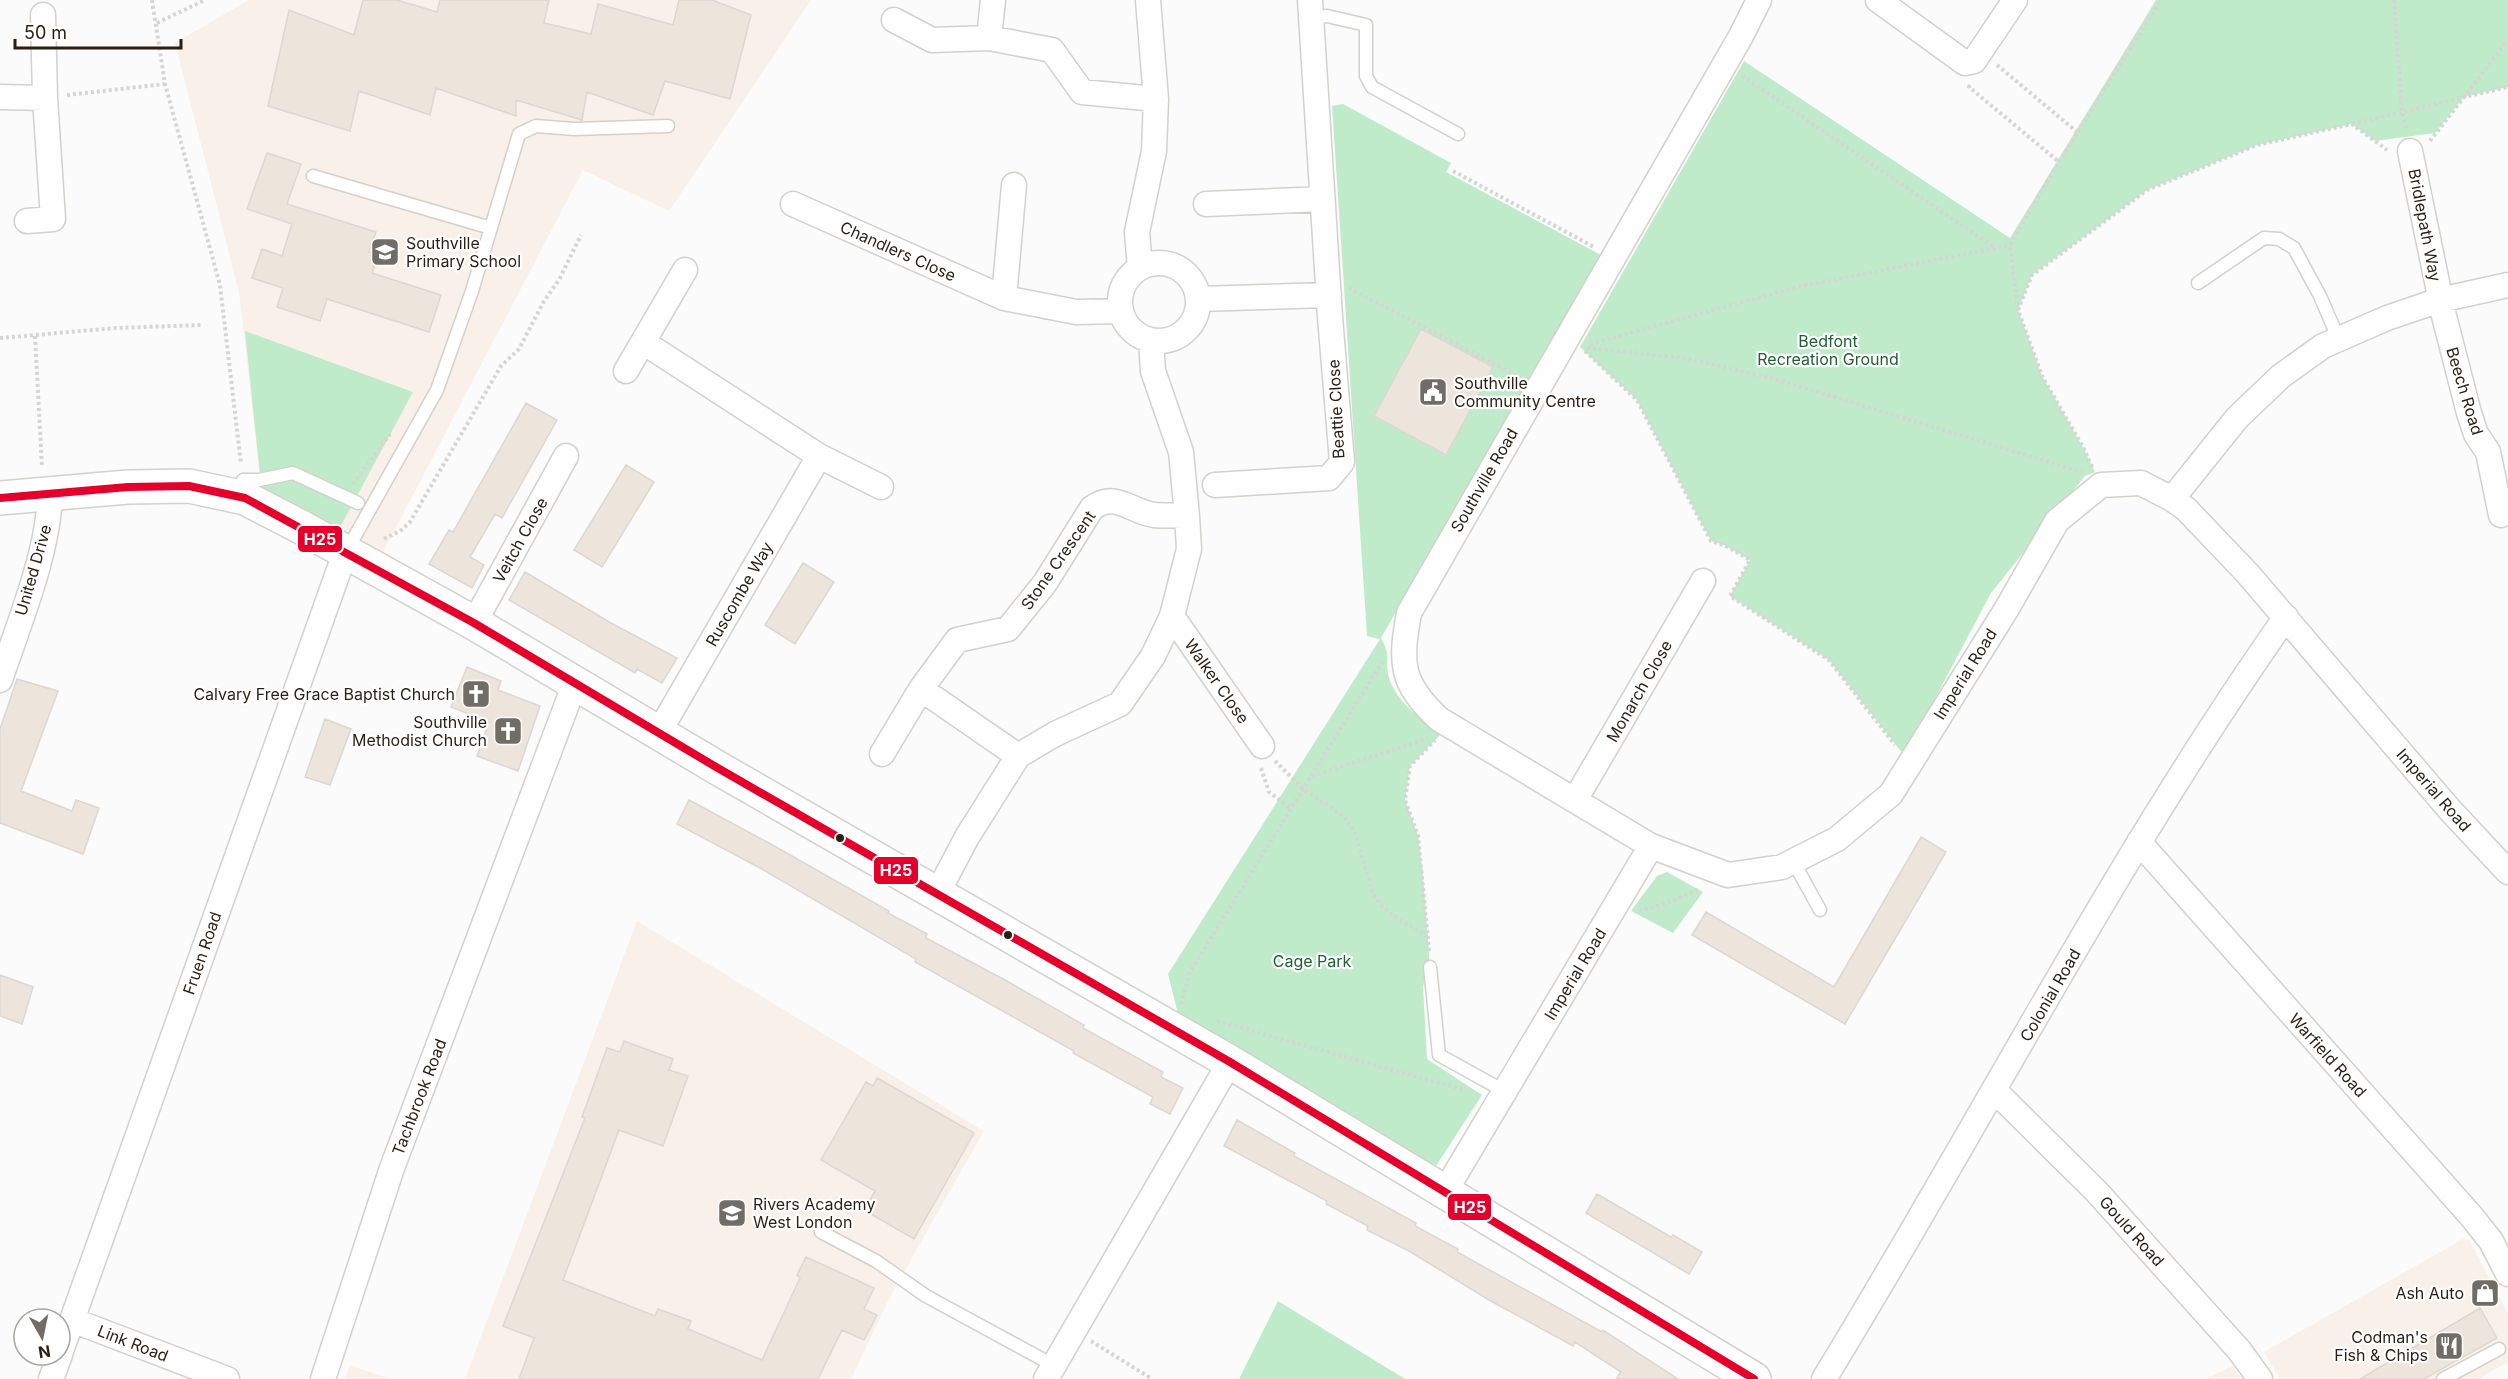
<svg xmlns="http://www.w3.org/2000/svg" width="2508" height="1379" font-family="Inter,sans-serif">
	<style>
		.built { fill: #f8f0e9 }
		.green { fill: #bfebcb }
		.building { fill: #ede4dc; stroke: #dcd7d2; stroke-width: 1.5 }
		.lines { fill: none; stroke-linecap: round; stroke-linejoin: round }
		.service-casing { stroke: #d4d0cb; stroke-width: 15 }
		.minor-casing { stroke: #d4d0cb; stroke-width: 27 }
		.secondary-casing { stroke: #d4d0cb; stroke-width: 36 }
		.path { stroke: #d6d5d4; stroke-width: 4; stroke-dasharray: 3 3; stroke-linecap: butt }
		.service { stroke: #fefefe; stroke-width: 12 }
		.minor { stroke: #fefefe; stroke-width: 24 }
		.secondary { stroke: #fefefe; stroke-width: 33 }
		.bus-1-casing { stroke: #fff; stroke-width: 12 }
		.bus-1 { stroke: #e4002b; stroke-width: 8 }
		.bus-dot { fill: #291f15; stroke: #fff; stroke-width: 2 }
		.labels { text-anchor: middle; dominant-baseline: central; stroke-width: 4.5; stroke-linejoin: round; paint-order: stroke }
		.street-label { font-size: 16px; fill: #291f15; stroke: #fff }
		.poi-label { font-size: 16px; fill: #291f15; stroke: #fff; text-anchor: end }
		.park-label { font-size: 16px; fill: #205f36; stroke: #fff }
		.line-badge { stroke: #fff; stroke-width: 2 }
		.badge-label { font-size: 16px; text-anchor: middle; font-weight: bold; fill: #fff }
	</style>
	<rect width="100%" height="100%" fill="#fbfbfb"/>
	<path class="built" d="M249 0H811L669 211 583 170 381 556 262 494 239 292 175 43Z
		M637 921 984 1131 891 1295 851 1379H465Z
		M2463 1239 2469 1240 2508 1313V1362L2478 1379H2280L2264 1352Z
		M350 1365 390 1379H345Z
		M2232 1366 2242 1379H2206Z"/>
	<path class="green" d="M2156 0H2508V87L2464 97 2435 133 2375 141 2352 124 2257 145 2147 190 2032 275 2018 310 2042 376 2084 449 2095 472 2085 476 1991 593 1912 742 1903 754 1829 660 1730 596 1750 560 1724 545 1711 541 1637 400 1580 347 1744 61 2010 238Z
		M1343 104 1451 163 1446 172 1601 255 1381 638C1392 658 1385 657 1388 674 1394 701 1421 718 1440 735L1410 766 1405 800 1418 836 1423 875 1430 967 1423 986 1427 1059 1482 1095 1436 1166 1178 1014 1168 974 1380 639 1367 636 1332 106Z
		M245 331 413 392 337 533 262 494Z
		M1667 872 1703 892 1673 933 1631 911 1657 876Z
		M1278 1301 1405 1379H1239Z"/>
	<path class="building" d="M363 0H397L437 12 440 0H549L544 23 591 34 598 4 673 25 679 0H712L751 15 730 99 665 81 653 115 587 92 582 120 516 100V116L436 88 430 115 359 91 350 131 268 106 289 10 354 35Z
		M267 153 301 164 287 204 376 232 369 252 378 255 372 273 441 295 429 332 327 299 320 321 277 307 283 288 252 278 262 249 282 256 292 224 247 209Z
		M1421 329 1493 367 1446 455 1374 416Z
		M526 403 557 420 502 518 495 514 470 557 484 565 472 588 429 564 449 530 453 532Z
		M626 465 654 482 602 567 574 550Z
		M803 563 834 582 795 644 765 625Z
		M525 572 611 623 677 658 662 683 637 669 635 673 509 600Z
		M467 667 501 681 498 690 540 706 518 771 477 756 489 722 451 707Z
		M17 679 58 691 21 791 72 811 76 800 99 808 83 854 0 823V729Z
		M325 719 351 729 330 785 305 777Z
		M689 800 769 843 889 911 888 913 927 934 926 938 1005 980 1084 1025 1083 1028 1163 1072 1161 1077 1183 1088 1170 1114 1150 1104 1153 1097 1073 1053 1074 1051 915 962 916 959 760 868 677 824Z
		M1921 837 1946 852 1845 1024 1692 935 1706 912 1834 987Z
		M0 975 33 987 22 1024 0 1016Z
		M624 1041 673 1059 669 1070 688 1076 663 1146 619 1130 563 1280 655 1316 658 1309 691 1321 688 1329 762 1360 800 1278 797 1275 806 1257 874 1288 864 1309 877 1315 864 1340 842 1330 818 1379H519L534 1338 503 1326 585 1118 582 1117 607 1048 620 1052Z
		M877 1078 974 1133 914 1239 864 1210 875 1191 821 1160 866 1082 873 1086Z
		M1237 1120 1295 1153 1294 1156 1416 1223 1415 1226 1458 1249 1457 1252 1602 1332 1603 1330 1678 1379H1616L1621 1372 1575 1342 1573 1346 1489 1300 1409 1251 1367 1230 1368 1226 1326 1204 1327 1201 1224 1146Z
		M1597 1194 1671 1237 1673 1235 1702 1252 1689 1274 1586 1213Z
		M2480 1308 2497 1338 2424 1379H2360Z"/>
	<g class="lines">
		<g class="service-casing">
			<path id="service" d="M1312 18 1327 16 1366 25V76L1372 87 1458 134
				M313 176 491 228
				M2198 283 2264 238 2279 239 2294 248 2320 296 2339 340
				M245 497 243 480H259L293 473 358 503
				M346 552 437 390 472 291 519 134 536 126 574 129 668 126
				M1793 861 1820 910
				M1430 967 1439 1055 1506 1092
				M821 1232 876 1261 926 1296 1053 1365
				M2443 1379 2499 1349"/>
		</g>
		<g class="minor-casing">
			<path id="minor" d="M993 0 989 38 1052 50 1082 92 1156 99
				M1759 0 1741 36 1409 613C1400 663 1400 683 1439 719L1651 846 1728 875 1782 867 1837 839 1891 794 2006 610 2057 521 2101 485 2141 483 2172 499 2186 509 2248 574 2450 810 2508 872
				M1878 0 1965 63 1974 61 2015 0
				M894 20 932 40 989 38
				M0 97 45 98 43 15
				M2410 151 2444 316 2469 413 2476 434 2488 452 2501 515
				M793 204 1004 298 1076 312 1121 311
				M1206 204 1322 199
				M27 221 53 219 45 98
				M1120 302a39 39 0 1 1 78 0a39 39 0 1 1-78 0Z
				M1140 268 1137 232 1154 151 1156 99 1148 0
				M685 270 643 342 819 456
				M1004 298 1014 185
				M1199 299 1329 295
				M626 371 643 342
				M1215 485 1329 478 1342 462 1330 317 1310 0
				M2172 499 2237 418 2281 376 2323 346 2387 318 2440 300 2508 285
				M1172 616 1262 746
				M474 623 566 456
				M0 680C19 623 49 552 50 493
				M921 689 1018 756
				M659 732 819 456 881 487
				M882 754 921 689 957 640 1008 629 1045 583 1092 508C1116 491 1129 511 1154 515 1165 516 1176 515 1187 516
				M1575 800 1703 581
				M2139 842 2472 1217 2491 1241 2508 1274
				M937 894 967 837 1018 756 1055 734 1120 704 1153 656 1172 616 1189 549 1187 516 1181 452 1153 371 1151 341
				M1995 1091 2097 1192 2239 1350 2260 1379
				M1444 1193 1651 846
				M72 1320 227 1379
				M60 1354 345 553
				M51 1379 60 1355
				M323 1379 392 1168 575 683
				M1046 1379 1230 1062
				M1824 1379C1979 1126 2115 860 2286 617"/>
		</g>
		<g class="secondary-casing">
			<path id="secondary" d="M0 498 128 487 189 486 245 498 301 527 474 623 716 767 1230 1062 1754 1379"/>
		</g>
		<path class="path" d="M152 0 165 84 220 285 241 464
			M2394 0 2402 111 2406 129
			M157 23 205 0
			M1997 65 2077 132
			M1742 76 1994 247
			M1970 85 1969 87 2059 162
			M67 95 165 84
			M2352 124 2464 97 2508 40
			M2430 141 2464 97 2508 87
			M1453 171 1594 247
			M1349 288 1521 378
			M2018 310 2032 275 2147 190 2257 145 2352 124 2387 150
			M35 336 42 467
			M0 338 116 328 202 325
			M1590 344 1797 287 2010 245
			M1587 348 1686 358 1778 380 2082 472
			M1585 351 1637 400 1711 541 1724 545 1750 560 1730 596 1829 660 1895 745
			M2092 467 2084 449 2042 376 2018 310 2010 245 2059 162 2161 0
			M353 484 390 434
			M384 539 400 531 410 522 501 366 519 349 544 301 559 280 581 235
			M1275 761 1303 789 1344 816 1355 832 1372 891 1380 904 1392 915 1427 936
			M1261 768 1269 792 1291 808
			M1312 776 1427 739
			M1639 911 1664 904 1700 889
			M1429 951 1418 836 1405 800 1410 766 1435 740
			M1181 1004 1190 972 1382 662
			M1217 1021 1464 1090
			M1091 1341 1152 1379"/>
		<use href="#service" class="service"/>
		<use href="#minor" class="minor"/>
		<use href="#secondary" class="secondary"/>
		<g class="bus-1-casing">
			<path id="bus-1" d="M0 498 128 487 189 486 245 498 474 623 716 767 1230 1062 1754 1379"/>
		</g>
		<use href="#bus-1" class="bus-1"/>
	</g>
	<defs>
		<g id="school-square" transform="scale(1.5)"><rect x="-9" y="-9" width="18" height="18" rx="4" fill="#726c66" stroke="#fff"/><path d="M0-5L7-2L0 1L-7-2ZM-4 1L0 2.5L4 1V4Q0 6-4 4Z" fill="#fff"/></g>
		<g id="civic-square" transform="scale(1.5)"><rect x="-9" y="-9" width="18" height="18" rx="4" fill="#726c66" stroke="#fff"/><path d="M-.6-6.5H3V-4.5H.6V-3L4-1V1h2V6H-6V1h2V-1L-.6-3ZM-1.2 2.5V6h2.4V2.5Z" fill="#fff"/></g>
		<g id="church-square" transform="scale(1.5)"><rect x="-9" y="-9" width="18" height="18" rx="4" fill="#726c66" stroke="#fff"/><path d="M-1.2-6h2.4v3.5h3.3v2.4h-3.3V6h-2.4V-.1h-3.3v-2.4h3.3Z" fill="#fff"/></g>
		<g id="shop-square" transform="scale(1.5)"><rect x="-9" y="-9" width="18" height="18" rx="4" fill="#726c66" stroke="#fff"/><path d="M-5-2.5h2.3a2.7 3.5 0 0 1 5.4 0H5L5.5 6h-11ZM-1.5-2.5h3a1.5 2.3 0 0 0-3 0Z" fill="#fff"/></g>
		<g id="restaurant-square" transform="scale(1.5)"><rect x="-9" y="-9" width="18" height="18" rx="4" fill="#726c66" stroke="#fff"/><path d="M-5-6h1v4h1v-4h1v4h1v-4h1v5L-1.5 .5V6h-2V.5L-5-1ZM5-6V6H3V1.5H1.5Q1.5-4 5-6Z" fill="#fff"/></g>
	</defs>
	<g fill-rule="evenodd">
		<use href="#school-square" x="385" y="252"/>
		<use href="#civic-square" x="1433" y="392"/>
		<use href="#church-square" x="476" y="694"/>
		<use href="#church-square" x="508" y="731"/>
		<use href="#school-square" x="732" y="1213"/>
		<use href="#shop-square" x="2485" y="1293"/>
		<use href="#restaurant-square" x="2449" y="1346"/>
	</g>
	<g class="bus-dot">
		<circle cx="840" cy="838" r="5"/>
		<circle cx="1008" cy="935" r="5"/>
	</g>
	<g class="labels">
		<g class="street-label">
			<text transform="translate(2425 225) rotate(79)">Bridlepath Way</text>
			<text transform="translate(898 251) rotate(24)">Chandlers Close</text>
			<text transform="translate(2465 391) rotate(73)">Beech Road</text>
			<text transform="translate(1336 409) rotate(-93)">Beattie Close</text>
			<text transform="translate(1484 480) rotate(-60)">Southville Road</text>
			<text transform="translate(520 540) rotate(-61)">Veitch Close</text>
			<text transform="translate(1058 560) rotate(-55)">Stone Crescent</text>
			<text transform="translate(33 570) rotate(-74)">United Drive</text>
			<text transform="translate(739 594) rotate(-60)">Ruscombe Way</text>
			<text transform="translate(1965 674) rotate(-58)">Imperial Road</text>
			<text transform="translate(1217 681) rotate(55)">Walker Close</text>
			<text transform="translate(1639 691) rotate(-60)">Monarch Close</text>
			<text transform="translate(2434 790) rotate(49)">Imperial Road</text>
			<text transform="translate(202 953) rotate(-71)">Fruen Road</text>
			<text transform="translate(1575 974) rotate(-59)">Imperial Road</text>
			<text transform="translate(2050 995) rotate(-60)">Colonial Road</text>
			<text transform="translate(2328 1055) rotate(48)">Warfield Road</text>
			<text transform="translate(419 1097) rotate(-69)">Tachbrook Road</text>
			<text transform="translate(2132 1231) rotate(48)">Gould Road</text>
			<text transform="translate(133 1343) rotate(21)">Link Road</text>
		</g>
		<g class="poi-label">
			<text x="406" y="243" text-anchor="start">Southville<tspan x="406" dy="18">Primary School</tspan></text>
			<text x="1454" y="383" text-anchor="start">Southville<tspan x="1454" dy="18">Community Centre</tspan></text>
			<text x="455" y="694">Calvary Free Grace Baptist Church</text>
			<text x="487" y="722">Southville<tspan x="487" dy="18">Methodist Church</tspan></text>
			<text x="753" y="1204" text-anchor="start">Rivers Academy<tspan x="753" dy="18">West London</tspan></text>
			<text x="2464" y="1293">Ash Auto</text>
			<text x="2428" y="1337">Codman's<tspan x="2428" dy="18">Fish &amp; Chips</tspan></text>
		</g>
		<g class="park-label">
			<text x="1828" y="341">Bedfont<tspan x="1828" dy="18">Recreation Ground</tspan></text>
			<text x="1312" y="961">Cage Park</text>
		</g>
	</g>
	<g class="line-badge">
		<rect x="297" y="525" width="46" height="28" rx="6" fill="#e4002b"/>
		<rect x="873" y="856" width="46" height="29" rx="6" fill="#e4002b"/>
		<rect x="1447" y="1193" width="45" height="28" rx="6" fill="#e4002b"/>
	</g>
	<g class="badge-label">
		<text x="320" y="545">H25</text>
		<text x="896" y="876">H25</text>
		<text x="1470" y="1213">H25</text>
	</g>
	<g transform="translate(42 1337) rotate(171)"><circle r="28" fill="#ffffff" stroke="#a9a5a1" stroke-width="1.5"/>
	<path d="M0-4.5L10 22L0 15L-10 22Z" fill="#726c66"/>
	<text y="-9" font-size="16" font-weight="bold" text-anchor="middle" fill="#291f15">N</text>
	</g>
	<path d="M15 39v9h166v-9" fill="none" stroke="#291f15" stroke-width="3"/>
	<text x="24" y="39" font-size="18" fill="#291f15" stroke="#ffffff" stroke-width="4.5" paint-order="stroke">50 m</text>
</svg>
